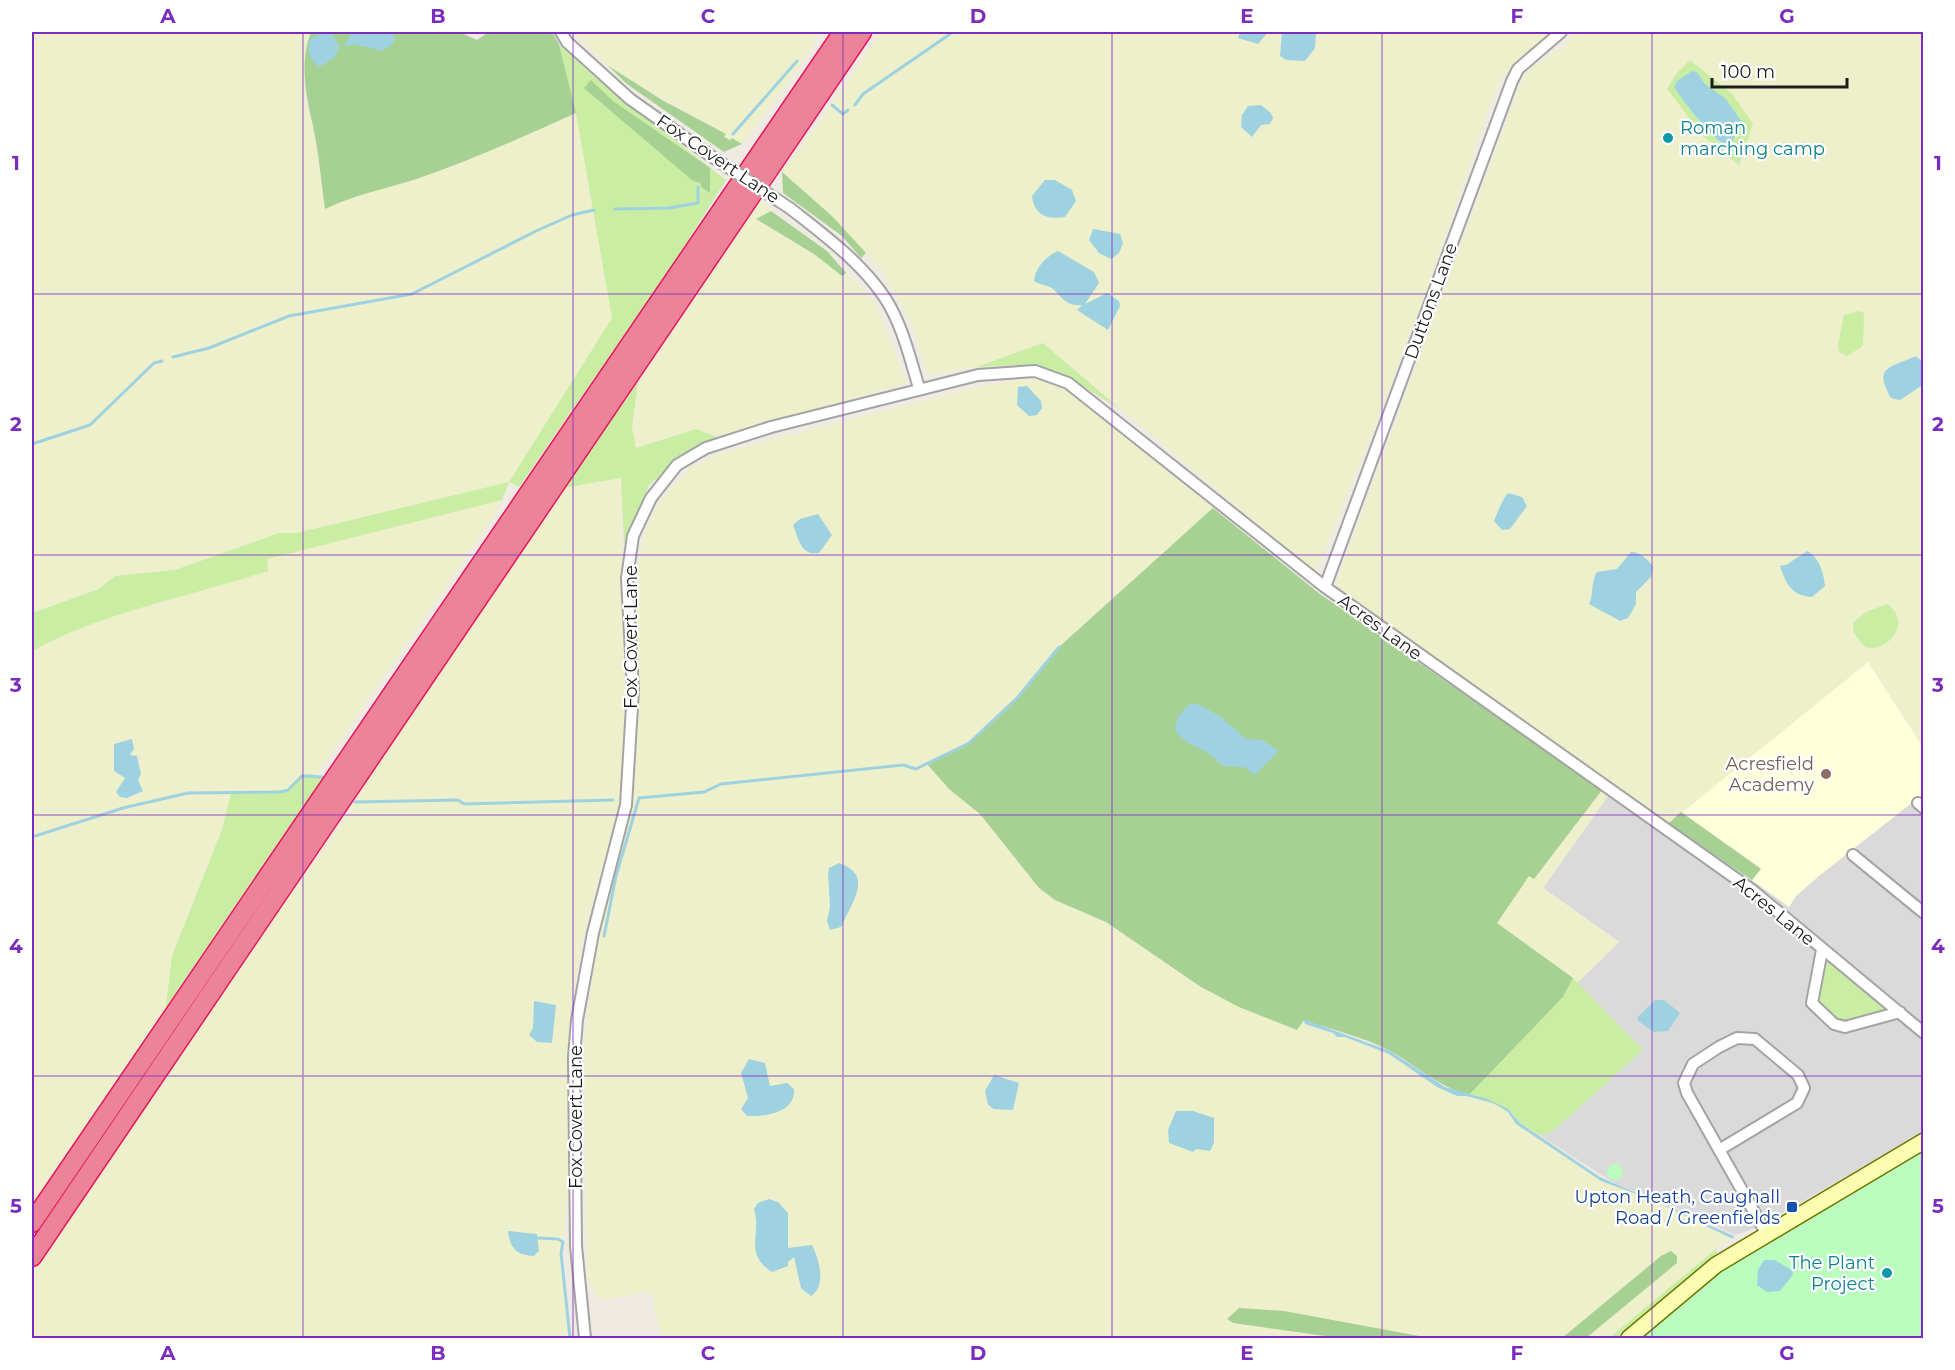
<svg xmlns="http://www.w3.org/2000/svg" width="1955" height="1370" font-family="Montserrat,sans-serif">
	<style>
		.residential { fill: #dbdada }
		.education { fill: #ffffdb }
		.farmland { fill: #edf0cb; fill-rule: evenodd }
		.grass { fill: #c9eda3; fill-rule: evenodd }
		.forest { fill: #a6d193 }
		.park { fill: #bbfdbf }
		.water { fill: #9fd2e0 }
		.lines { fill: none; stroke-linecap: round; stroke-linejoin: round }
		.stream { stroke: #9fd2e0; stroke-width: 3 }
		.street-casing { stroke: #a4a4a4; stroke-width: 14 }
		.secondary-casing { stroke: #6c7800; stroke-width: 18 }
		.highway-casing { stroke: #e51760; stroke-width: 21 }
		.street { stroke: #fff; stroke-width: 10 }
		.secondary { stroke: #fbfeb1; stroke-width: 15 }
		.highway { stroke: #ed8398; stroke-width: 18 }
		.street-bridge-casing { stroke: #a4a4a4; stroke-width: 14; stroke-linecap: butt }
		.street-bridge { stroke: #fff; stroke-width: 10 }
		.grid { fill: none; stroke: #7b2cbf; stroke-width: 1.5; stroke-opacity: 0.55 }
		.culture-dot { fill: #0f9aa8; stroke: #fff; stroke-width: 2 }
		.education-dot { fill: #8d6e63; stroke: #fff; stroke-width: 2 }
		.transit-dot { fill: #1a4fb4; stroke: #fff; stroke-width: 2 }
		.labels { text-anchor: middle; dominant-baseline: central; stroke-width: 4.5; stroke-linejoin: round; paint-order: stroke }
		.culture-label { font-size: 18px; fill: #0d838f; stroke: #fff; text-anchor: start }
		.street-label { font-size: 18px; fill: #1d1d1d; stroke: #fff }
		.education-label { font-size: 18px; fill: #785e54; stroke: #fff; text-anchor: end }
		.transit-label { font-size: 18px; fill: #164399; stroke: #fff; text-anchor: end }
		.neatline { fill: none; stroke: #7b2cbf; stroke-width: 2 }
		.grid-label { font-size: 20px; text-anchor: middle; font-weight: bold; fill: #7b2cbf }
	</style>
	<rect width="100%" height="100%" fill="#efeae2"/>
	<path class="residential" d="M1923 794V1132L1758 1227 1736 1235 1616 1184 1539 1135 1552 1132 1643 1050 1577 983 1619 942 1543 888 1608 796 1658 831 1668 824 1732 865 1789 907 1796 896 1820 875Z"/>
	<path class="education" d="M1868 662 1923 747V794L1820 875 1796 896 1789 907 1752 880 1761 868 1681 812Z"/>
	<path class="farmland" d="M32 32H311L307 42 305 102 313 126 325 208 353 195 406 183 462 163 576 113 612 318 509 482 297 533H279L175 570 115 576 99 589 32 613Z
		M573 32H821L800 66 742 144 732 138 730 140 724 137 725 134 633 82 607 65Z
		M881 32H1282L1279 48 1305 61 1315 48 1316 34 1308 32H1554L1506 73 1495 91 1429 283 1375 425 1319 564 1312 570 1043 343 976 367 927 375 912 324 881 269 782 171 832 105Z
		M1573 32H1923V747L1868 662 1668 824 1338 589 1336 583 1521 82 1529 69 1565 47ZM1690 61 1746 150 1739 165 1704 137 1677 73ZM1513 493 1522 497 1517 521 1495 517 1500 512 1503 497ZM1631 552H1637L1650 561 1651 577 1636 592V604L1589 603Z
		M761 199 771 211 756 220 814 254 842 275 846 273 874 300 907 383 717 437 696 429 635 448 632 428 638 382Z
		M1028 378 1051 383 1073 394 1213 508 1059 647 1018 697 969 743 927 765 950 789 980 814 1039 888 1055 900 1106 922 1201 987 1239 1007 1297 1029 1302 1021 1337 1037H1345L1389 1054 1437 1087 1457 1096H1466L1493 1103 1508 1112 1516 1124 1601 1181 1650 1199 1731 1237 1609 1338H1283L1272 1334 1213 1338H661L651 1292 600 1300 587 1280 584 1041 598 934 634 797 639 708 635 578 644 535 655 510 669 490 691 467 724 452 973 388Z
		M621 478 625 741 620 801 581 945 569 1019V1157L565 1228 561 1253 570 1338H32V1271L177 1055 338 828 421 697 563 488Z
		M502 500 498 510 316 776 310 774 293 784 288 790 231 792 223 827 172 955 166 1007 32 1204V651L57 637 127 611 268 571 266 559Z
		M1602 790 1608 796 1543 888 1619 942 1577 983 1497 923 1529 876 1534 879Z"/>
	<path class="grass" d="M559 44 593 76 726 180 677 258 519 487 509 482 502 500 267 559 268 571C189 597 106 611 32 651V613L99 589 115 576 175 570 279 533H297L509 482 612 318 576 113Z
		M1690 60 1733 95 1753 124 1739 165 1704 137 1667 89 1677 73ZM1697 72 1705 84 1725 98 1743 123 1736 137 1722 145C1707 129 1680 103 1677 81Z
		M1859 311 1864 313 1863 346 1847 356 1839 352 1838 345 1844 315Z
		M1043 343 1120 409 1061 373 1030 365 976 367Z
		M638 382 632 428 636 448 696 429 717 437 680 458 649 485 624 544 621 478 563 488Z
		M1887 604C1915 624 1884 652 1869 648 1862 647 1857 637 1853 631L1854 622 1866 612Z
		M310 774 323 777 166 1007 172 956 223 827 231 792 288 790 302 776Z
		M1830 963 1836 966 1885 1005V1012L1850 1024 1837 1020 1818 1003 1817 998 1824 967Z
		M1573 978 1643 1050 1552 1132 1539 1135 1520 1123 1508 1109 1469 1095 1563 997Z
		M1716 1249 1717 1258 1623 1338H1609Z"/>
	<path class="forest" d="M311 32H459L477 40 489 32H552L559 44 576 113C525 136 474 159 422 177 388 189 358 193 325 209 321 181 319 153 313 126 306 96 299 62 311 32Z
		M607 65 662 100 726 134 724 137 730 140 732 138 742 144 724 152 627 84Z
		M591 80 613 101 710 168V193L701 187V183L693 181 584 88Z
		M782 172 832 216 866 253 861 258 842 236 783 193Z
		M771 211 827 251 846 273 842 276 814 254 756 219Z
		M1213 508 1320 594 1602 790 1534 879 1529 876 1497 923 1573 978 1563 997 1469 1095C1439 1087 1418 1067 1392 1052 1365 1037 1332 1030 1304 1020L1297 1030 1239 1007 1201 987 1106 922 1055 900 1039 888 980 814 949 789 927 764 969 743 1018 697 1059 647Z
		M1681 812 1761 869 1752 880 1668 824Z
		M1671 1251 1677 1256V1263L1586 1338H1562L1661 1256Z
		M1239 1308 1284 1311 1430 1338H1339L1233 1323 1227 1319Z"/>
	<path class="park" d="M1923 1152V1338H1641L1698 1287 1767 1242Z
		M1607 1172a8 8 0 1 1 16 0a8 8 0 1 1-16 0Z"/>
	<path class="water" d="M321 32H330L340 47 334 58 319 67C310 60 307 52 309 41Z
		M352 32H390L395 37 393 44 382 51 354 44 344 47Z
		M1240 32H1268L1258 44 1238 38Z
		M1282 32 1316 34 1315 48 1305 61 1286 60 1280 56Z
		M1692 71 1697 72 1705 84 1725 98 1743 123 1729 147C1714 142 1684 102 1674 87L1677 81Z
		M1261 105 1271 113 1273 118 1270 124 1261 125 1252 137 1241 127 1242 115 1248 106Z
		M1045 180H1055L1072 190 1076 201 1065 217C1047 220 1034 215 1032 196Z
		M1093 229 1120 234 1123 243 1119 253 1111 259 1099 253 1089 240Z
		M1058 251 1094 272 1099 283 1085 304 1107 293 1119 301 1120 306 1108 330 1077 310 1082 305C1066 306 1064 299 1053 289 1048 285 1040 285 1034 281 1035 268 1046 256 1058 251Z
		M1916 356 1923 362V385L1900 400 1891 398C1873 367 1889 368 1916 356Z
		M1027 386 1041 401 1042 408 1037 415 1029 416 1017 405 1018 387Z
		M1508 493 1522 497 1527 506 1510 529 1502 530 1494 521C1496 516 1504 496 1508 493Z
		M818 514 832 535 819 553C801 556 799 540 793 525L800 519Z
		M1807 551C1819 557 1824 573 1825 586L1812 597C1792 596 1786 584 1780 566L1786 565Z
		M1631 552C1640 552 1648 559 1653 567L1651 577 1636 592V604L1628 618 1620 621 1589 604C1594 595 1590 583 1597 572L1617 569Z
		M1190 703 1200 705 1221 717 1246 739 1262 740 1279 751 1255 775 1244 767 1223 766 1207 752 1186 742 1175 731 1177 718Z
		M132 739 134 749 130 755 137 756 141 774 138 780 143 791 127 798 120 797 116 792 125 778 114 771V744Z
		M839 863C875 875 851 903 841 927L830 930 827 921 830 907 828 873 829 868Z
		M1655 1000H1664L1680 1013 1668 1031 1654 1032 1638 1021 1637 1018Z
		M534 1001 556 1005 552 1043 537 1042 529 1035 533 1028Z
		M1303 1019 1390 1051 1445 1087 1487 1099 1508 1109 1520 1123 1600 1177 1734 1236 1733 1239 1650 1199 1601 1181 1516 1124 1508 1112 1493 1103 1466 1096H1457L1437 1087 1389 1054 1345 1037H1337L1333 1033 1305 1024Z
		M749 1059 765 1063 770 1086 787 1083 794 1089C796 1112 766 1117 747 1116L741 1109 748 1098 741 1073Z
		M994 1075 1019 1083 1013 1110 994 1109 988 1105 985 1091Z
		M1176 1111H1193L1214 1118V1143L1210 1151 1196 1149 1193 1152 1169 1143 1168 1130Z
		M769 1199 778 1202 788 1213V1248L812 1245C819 1259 827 1286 811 1296L801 1288 794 1257 788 1262V1266L772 1272C743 1254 762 1234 754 1209L758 1203Z
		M508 1231 537 1234 539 1251 534 1256C517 1255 510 1249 508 1231Z
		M1764 1260H1775L1792 1270 1793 1275 1780 1291 1767 1292 1757 1285 1758 1270Z"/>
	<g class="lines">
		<path class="stream" d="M832 105 843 114 848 110
			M855 105 863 94 953 32
			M733 134 797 61
			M615 209 669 208 698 203V187
			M173 357 209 348 289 316 412 294 536 231 572 215 594 210
			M32 444 90 425 154 363 162 361
			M355 802 458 800 464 804 613 800
			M32 837 123 808 188 793 280 792 288 790 302 776 323 777
			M604 936 616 876 639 798 704 792 721 784 903 765 916 769 969 743 1018 697 1059 647
			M537 1238 558 1239 563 1242 561 1253 570 1338"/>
		<g class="street-casing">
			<path id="street" d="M561 32 567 42 630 99 708 154
				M791 209C824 235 861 262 885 298 902 324 910 358 919 388
				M1325 587 1512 81 1518 69 1561 32
				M1918 803 1924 808
				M1853 855 1924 913
				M1822 950 1812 1003 1834 1024 1845 1027 1900 1012
				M1719 1150 1797 1103 1804 1088 1798 1075 1755 1039 1737 1038 1719 1047 1693 1064 1684 1083 1687 1093 1766 1233
				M585 1338 576 1246 574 1057 577 1020 593 933 626 805 633 690 627 578 633 536 651 498 677 465 706 448 771 427 978 375 1035 371 1068 383 1325 587 1752 890 1924 1033"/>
		</g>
		<g class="secondary-casing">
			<path id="secondary" d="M1629 1338 1716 1265 1924 1141"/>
		</g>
		<g class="highway-casing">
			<path id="highway" d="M32 1223 843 32
				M32 1257 862 32"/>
		</g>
		<use href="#street" class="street"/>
		<use href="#secondary" class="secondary"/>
		<use href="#highway" class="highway"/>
		<g class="street-bridge-casing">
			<path id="street-bridge" d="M708 154 791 209"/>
		</g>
		<use href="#street-bridge" class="street-bridge"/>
	</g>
	<path class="grid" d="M303 32V1338M573 32V1338M843 32V1338M1112 32V1338M1382 32V1338M1652 32V1338M32 294H1924M32 555H1924M32 815H1924M32 1076H1924"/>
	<g class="culture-dot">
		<circle cx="1668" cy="138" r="6"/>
		<circle cx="1887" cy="1273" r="6"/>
	</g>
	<circle class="education-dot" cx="1826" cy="774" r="6"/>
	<rect class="transit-dot" x="1786" y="1201" width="12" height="12" rx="3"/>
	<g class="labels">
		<g class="culture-label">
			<text x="1680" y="128">Roman<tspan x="1680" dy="21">marching camp</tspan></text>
			<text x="1875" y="1263" text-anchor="end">The Plant<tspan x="1875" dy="21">Project</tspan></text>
		</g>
		<g class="street-label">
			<text transform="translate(718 159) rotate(34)">Fox Covert Lane</text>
			<text transform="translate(1431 301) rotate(-70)">Duttons Lane</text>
			<text transform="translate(1380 627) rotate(36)">Acres Lane</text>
			<text transform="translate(631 637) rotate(-90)">Fox Covert Lane</text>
			<text transform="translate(1774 911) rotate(39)">Acres Lane</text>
			<text transform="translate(576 1117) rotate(-90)">Fox Covert Lane</text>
		</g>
		<g class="education-label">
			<text x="1814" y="764">Acresfield<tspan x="1814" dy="21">Academy</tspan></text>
		</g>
		<g class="transit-label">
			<text x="1780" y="1197">Upton Heath, Caughall<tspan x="1780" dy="21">Road / Greenfields</tspan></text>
		</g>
	</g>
	<rect width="1955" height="1370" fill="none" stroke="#ffffff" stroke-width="66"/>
	<path d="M1712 78v9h135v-9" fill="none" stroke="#1d1d1d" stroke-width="3"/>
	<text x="1721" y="78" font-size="18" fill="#1d1d1d" stroke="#ffffff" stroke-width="4.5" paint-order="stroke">100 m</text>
	<rect x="33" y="33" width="1889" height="1304" class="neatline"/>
	<g class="grid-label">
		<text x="168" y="23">A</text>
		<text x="438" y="23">B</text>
		<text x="708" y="23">C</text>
		<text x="978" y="23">D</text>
		<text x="1247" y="23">E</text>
		<text x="1517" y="23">F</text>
		<text x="1787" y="23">G</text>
		<text x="16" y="170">1</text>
		<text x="1938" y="170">1</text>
		<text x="16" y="431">2</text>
		<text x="1938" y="431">2</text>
		<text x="16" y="692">3</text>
		<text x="1938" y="692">3</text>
		<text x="16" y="953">4</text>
		<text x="1938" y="953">4</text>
		<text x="16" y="1213">5</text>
		<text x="1938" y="1213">5</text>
		<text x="168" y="1360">A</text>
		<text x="438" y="1360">B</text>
		<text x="708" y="1360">C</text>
		<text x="978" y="1360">D</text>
		<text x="1247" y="1360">E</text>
		<text x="1517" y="1360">F</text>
		<text x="1787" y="1360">G</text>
	</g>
</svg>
